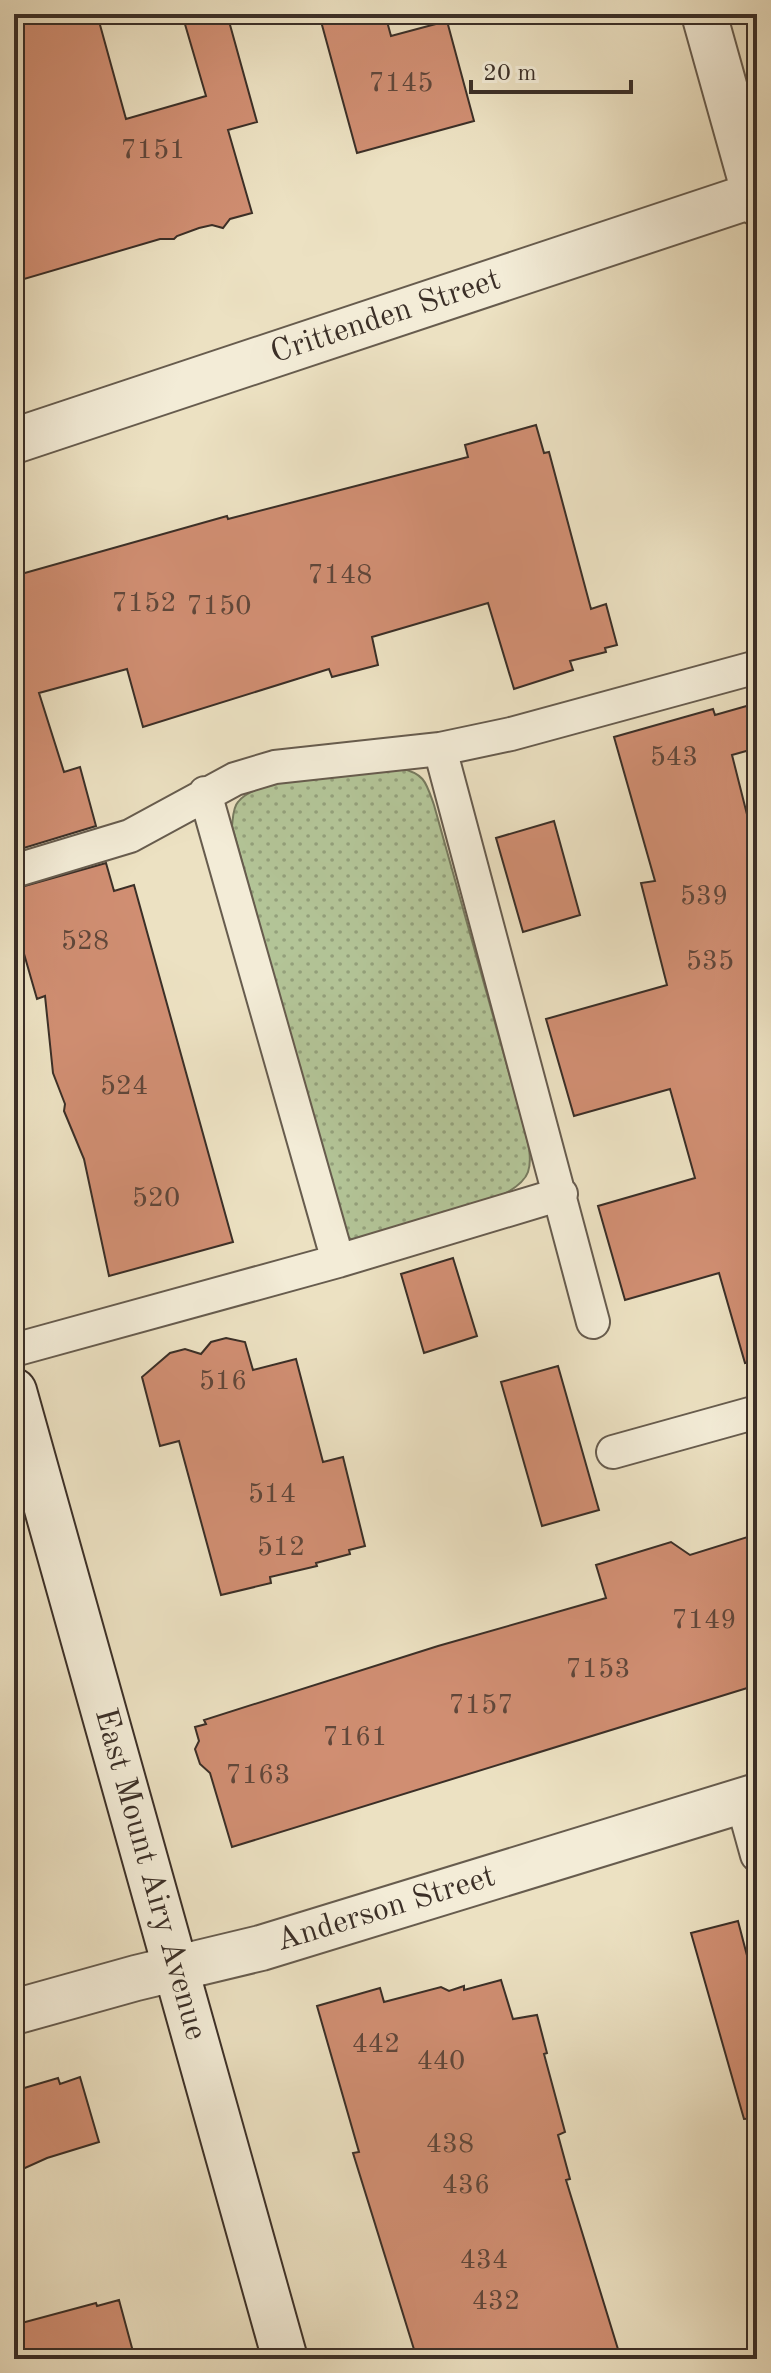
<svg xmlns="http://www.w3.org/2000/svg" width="771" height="2373" font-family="'Old Standard TT',serif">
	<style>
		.grass { fill: url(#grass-dots); stroke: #777a5f; stroke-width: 2 }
		.building { fill: #d08e72; stroke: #3b2f27; stroke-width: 2 }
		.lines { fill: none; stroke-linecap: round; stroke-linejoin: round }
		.lane-casing { stroke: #675c4e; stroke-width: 36 }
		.street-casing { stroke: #675c4e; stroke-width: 48 }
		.secondary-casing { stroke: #3b2f27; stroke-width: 48 }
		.lane { stroke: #f3ecd7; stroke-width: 32 }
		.street { stroke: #f3ecd7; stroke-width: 44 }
		.secondary { stroke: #f3ecd7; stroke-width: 44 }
		.labels { text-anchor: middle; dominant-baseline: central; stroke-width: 6; stroke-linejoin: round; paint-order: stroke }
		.number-label { font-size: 28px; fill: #60473a }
		.street-label { font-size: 32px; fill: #3b2f27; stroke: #f3ecd7 }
	</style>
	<defs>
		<pattern id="grass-dots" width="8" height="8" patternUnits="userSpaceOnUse" patternTransform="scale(2)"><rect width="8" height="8" fill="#b3c497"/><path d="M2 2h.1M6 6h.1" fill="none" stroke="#93a07b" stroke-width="1.8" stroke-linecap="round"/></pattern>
	</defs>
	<rect width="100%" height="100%" fill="#ece1c2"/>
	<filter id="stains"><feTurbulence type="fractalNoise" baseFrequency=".0025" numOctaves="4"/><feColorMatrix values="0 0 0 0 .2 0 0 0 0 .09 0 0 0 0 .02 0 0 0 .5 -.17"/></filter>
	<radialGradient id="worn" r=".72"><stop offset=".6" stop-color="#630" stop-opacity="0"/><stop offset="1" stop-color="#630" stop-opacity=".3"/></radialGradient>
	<path class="grass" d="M400 768C425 774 426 782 434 805L520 1112C524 1130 534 1154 528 1172 516 1207 388 1231 353 1241L346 1235 232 826C233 818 233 807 238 802 258 775 365 772 400 768Z"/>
	<path class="building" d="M53 14H97L126 119 206 96 182 14H227L257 122 228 130 252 213 230 219 223 228 212 225 199 228 177 236 174 239H160L14 282V25Z
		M319 14H385L391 36 447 21 474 121 357 153Z
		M536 425 544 453 549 452 591 609 606 604 617 645 605 648 606 652 570 661 573 670 514 689 488 603 372 637 378 665 332 677 329 669 143 727 127 669 39 693 64 772 80 767 96 826 14 851V576L227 516 228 519 468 457 465 445Z
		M750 705 757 729V748L732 755 757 854V1361L745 1363 719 1273 625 1300 598 1206 695 1178 670 1089 574 1116 546 1019 667 985 641 883 655 881 614 737 713 709 715 715Z
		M554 821 580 915 523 932 496 838Z
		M106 863 114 891 134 885 233 1242 109 1276 84 1159 64 1111 65 1104 53 1073 45 996 37 999 14 919V889Z
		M453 1258 477 1336 424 1353 401 1274Z
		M226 1338 245 1342 253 1370 296 1359 323 1462 343 1457 365 1546 349 1550 350 1554 316 1563 317 1566 270 1577 271 1583 221 1595 179 1441 160 1446 142 1377 170 1353 185 1349 201 1354 211 1342Z
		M558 1366 599 1510 542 1526 501 1382Z
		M757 1534V1685L232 1847 210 1773 200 1764 195 1749 199 1741 195 1727 206 1724 204 1720 438 1646 606 1598 596 1565 671 1542 690 1555Z
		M738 1921 757 1994V2118L744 2119 691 1933Z
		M501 1980 513 2019 537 2015 547 2053 544 2054 565 2132 558 2135 570 2179 566 2180 621 2359H417L353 2153 359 2152 317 2006 380 1988 384 2002 441 1987 449 1991 464 1986V1990Z
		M80 2077 99 2142 47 2158 14 2173V2091L58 2078 60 2084Z
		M119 2300 135 2359H14V2325L96 2303 97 2306Z"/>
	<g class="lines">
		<g class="lane-casing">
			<path id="lane" d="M440 749 593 1322
				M205 793 338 1261
				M14 871 130 836 235 779 275 767 440 749 511 734 757 667
				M14 1350 338 1261 561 1194
				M613 1452 757 1412
				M742 1801 757 1855"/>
		</g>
		<g class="street-casing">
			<g id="street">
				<path d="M704 14 757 203"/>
				<path id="s1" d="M14 441 757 194"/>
				<path id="s2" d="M14 2012 136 1978 261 1948 757 1796"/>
			</g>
		</g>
		<g class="secondary-casing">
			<g id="secondary">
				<path id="s3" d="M14 1391 285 2359"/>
			</g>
		</g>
		<use href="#lane" class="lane"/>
		<use href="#street" class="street"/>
		<use href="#secondary" class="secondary"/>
	</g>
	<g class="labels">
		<g class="number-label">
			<text x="401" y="84">7145</text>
			<text x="153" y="151">7151</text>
			<text x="340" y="576">7148</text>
			<text x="144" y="604">7152</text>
			<text x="219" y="607">7150</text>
			<text x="674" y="758">543</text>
			<text x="704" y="897">539</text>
			<text x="85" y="942">528</text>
			<text x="710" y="962">535</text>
			<text x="124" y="1087">524</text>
			<text x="156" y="1199">520</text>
			<text x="223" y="1382">516</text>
			<text x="272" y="1495">514</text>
			<text x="281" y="1548">512</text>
			<text x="704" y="1621">7149</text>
			<text x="598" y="1670">7153</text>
			<text x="481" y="1706">7157</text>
			<text x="355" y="1738">7161</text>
			<text x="258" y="1776">7163</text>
			<text x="376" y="2045">442</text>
			<text x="441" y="2062">440</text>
			<text x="450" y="2145">438</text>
			<text x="466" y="2186">436</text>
			<text x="484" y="2261">434</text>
			<text x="496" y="2302">432</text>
		</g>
		<g class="street-label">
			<text stroke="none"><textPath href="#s1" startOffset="392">Crittenden Street</textPath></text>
			<text stroke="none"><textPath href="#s3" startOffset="502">East Mount Airy Avenue</textPath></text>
			<text stroke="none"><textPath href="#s2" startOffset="386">Anderson Street</textPath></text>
		</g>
	</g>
	<rect width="771" height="2373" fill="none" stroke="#ece1c2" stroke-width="48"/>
	<rect x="16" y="16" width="739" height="2341" fill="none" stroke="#3b2f27" stroke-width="4"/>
	<rect x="24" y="24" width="723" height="2325" fill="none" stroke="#3b2f27" stroke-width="2"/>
	<path d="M471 80v12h160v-12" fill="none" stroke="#3b2f27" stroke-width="4"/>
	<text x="483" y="80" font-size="24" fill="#3b2f27" stroke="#f3ecd7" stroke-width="6" paint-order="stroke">20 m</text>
	<rect width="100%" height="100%" filter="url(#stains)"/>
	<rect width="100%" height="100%" fill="url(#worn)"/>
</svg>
